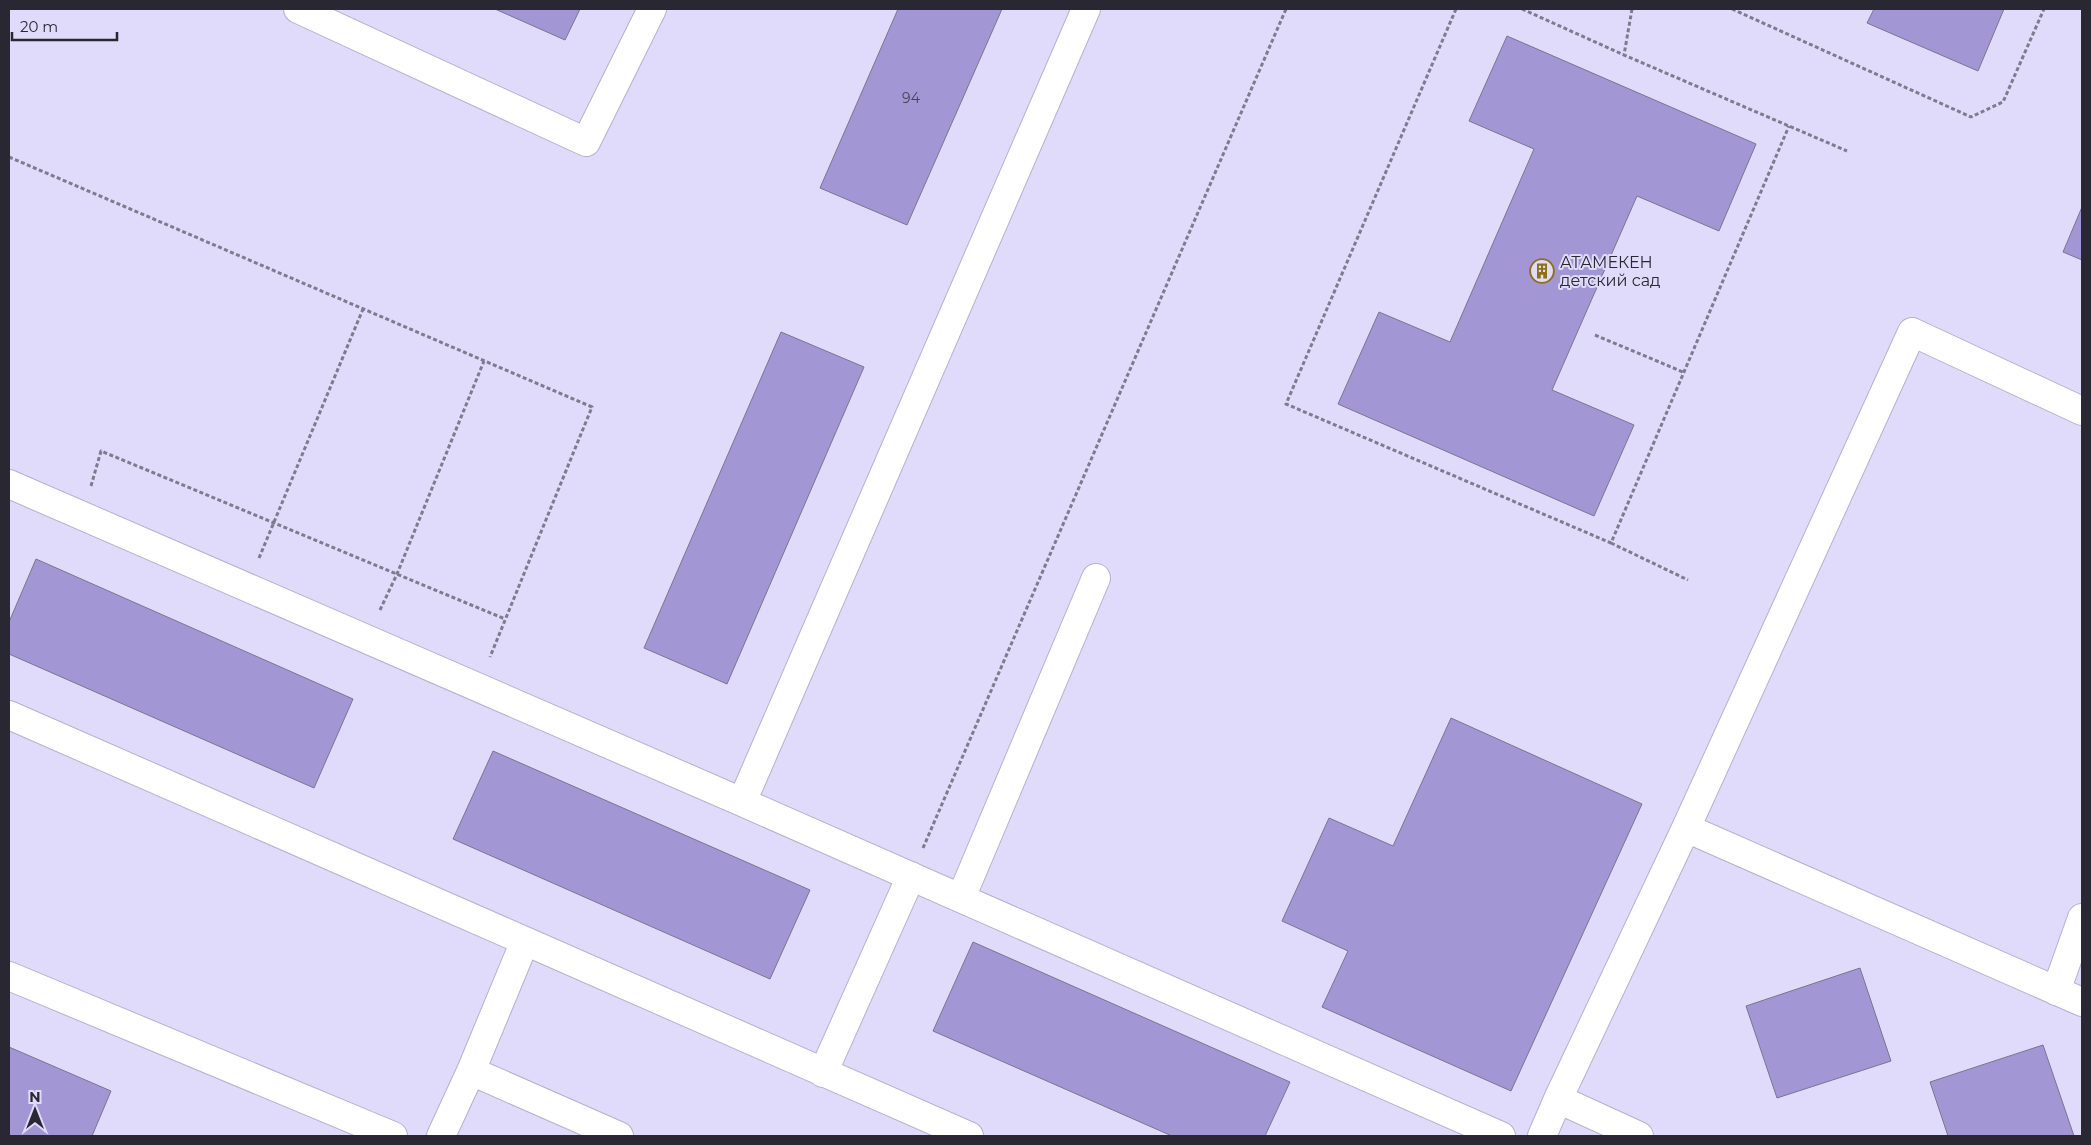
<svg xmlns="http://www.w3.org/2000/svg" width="2091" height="1145" font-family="Montserrat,sans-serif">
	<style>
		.building { fill: #a396d4; stroke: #7a7590 }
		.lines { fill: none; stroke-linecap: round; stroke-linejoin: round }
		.minor-casing { stroke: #b6b0ce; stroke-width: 30 }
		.path { stroke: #7e7b8f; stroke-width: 3; stroke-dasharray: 4 2.5; stroke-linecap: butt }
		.minor { stroke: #fff; stroke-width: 28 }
		.labels { text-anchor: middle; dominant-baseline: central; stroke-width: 4; stroke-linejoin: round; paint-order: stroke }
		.number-label { font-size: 14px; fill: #48435a }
		.poi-label { font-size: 16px; fill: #292732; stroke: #e0dbfa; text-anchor: start }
	</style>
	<rect width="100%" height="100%" fill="#e0dbfa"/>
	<path class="building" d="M495 9H580L565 40Z
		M898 9H1002L907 225 820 188Z
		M1874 9H2004L1978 71 1867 23Z
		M1507 36 1756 144 1719 231 1637 196 1552 390 1634 425 1594 516 1338 404 1379 312 1450 342 1534 149 1469 121Z
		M2082 207V260L2063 252Z
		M781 332 864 367 727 684 644 648Z
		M36 559 353 699 314 788 9 654V622Z
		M1451 718 1642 804 1511 1091 1322 1007 1348 951 1282 921 1329 818 1393 846Z
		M493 751 810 890 770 979 453 839Z
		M973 942 1290 1082 1265 1136H1172L933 1031Z
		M1860 968 1891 1061 1777 1098 1746 1006Z
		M2043 1045 2074 1136H1948L1930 1082Z
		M9 1047 111 1091 92 1136H9Z"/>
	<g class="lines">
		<g class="minor-casing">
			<path id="minor" d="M298 9 586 142 652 9
				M9 484 742 802 1501 1136
				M9 715 525 941
				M742 802 1086 9
				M1686 828 2082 1002
				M961 898 1096 578
				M9 976 393 1136
				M2056 991 2082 918
				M471 1071 619 1136
				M823 1073 911 876
				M441 1136 471 1071 525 941 969 1136
				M1542 1136 1558 1099
				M1639 1136 1558 1099 1686 828 1912 332 2082 411"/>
		</g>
		<path class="path" d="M1456 9 1286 404 1611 543 1789 126
			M1522 9 1624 55
			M1632 9 1624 55 1847 151
			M1732 9 1971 117 2003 102 2044 9
			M9 157 592 407 490 657
			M1595 335 1683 372
			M91 486 101 451 505 619
			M1611 543 1688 580
			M259 558 363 309
			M380 610 397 574 484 361
			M923 848 1286 9"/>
		<use href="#minor" class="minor"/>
	</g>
	<defs>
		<g id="building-ring" transform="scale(1.25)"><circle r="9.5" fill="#e0dbfa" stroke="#8e7116" stroke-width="1.5"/><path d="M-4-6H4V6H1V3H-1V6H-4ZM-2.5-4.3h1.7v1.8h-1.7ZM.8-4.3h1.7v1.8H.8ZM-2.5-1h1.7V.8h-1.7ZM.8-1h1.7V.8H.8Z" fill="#8e7116"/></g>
	</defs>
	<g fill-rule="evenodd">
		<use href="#building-ring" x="1542" y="271"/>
	</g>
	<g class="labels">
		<g class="number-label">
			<text x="911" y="98">94</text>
		</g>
		<g class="poi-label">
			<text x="1560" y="262">АТАМЕКЕН<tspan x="1560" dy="18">детский сад</tspan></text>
		</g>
	</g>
	<rect width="2091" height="1145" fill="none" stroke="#292732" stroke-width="20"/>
	<g transform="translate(35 1110)" stroke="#e0dbfa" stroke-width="4" paint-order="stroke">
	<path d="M0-4L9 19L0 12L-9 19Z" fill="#292732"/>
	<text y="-8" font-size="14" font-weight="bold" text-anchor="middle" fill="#292732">N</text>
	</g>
	<path d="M12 32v8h105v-8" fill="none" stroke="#292732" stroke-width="2.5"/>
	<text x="20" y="32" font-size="15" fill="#292732" stroke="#e0dbfa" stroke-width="4" paint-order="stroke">20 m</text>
</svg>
